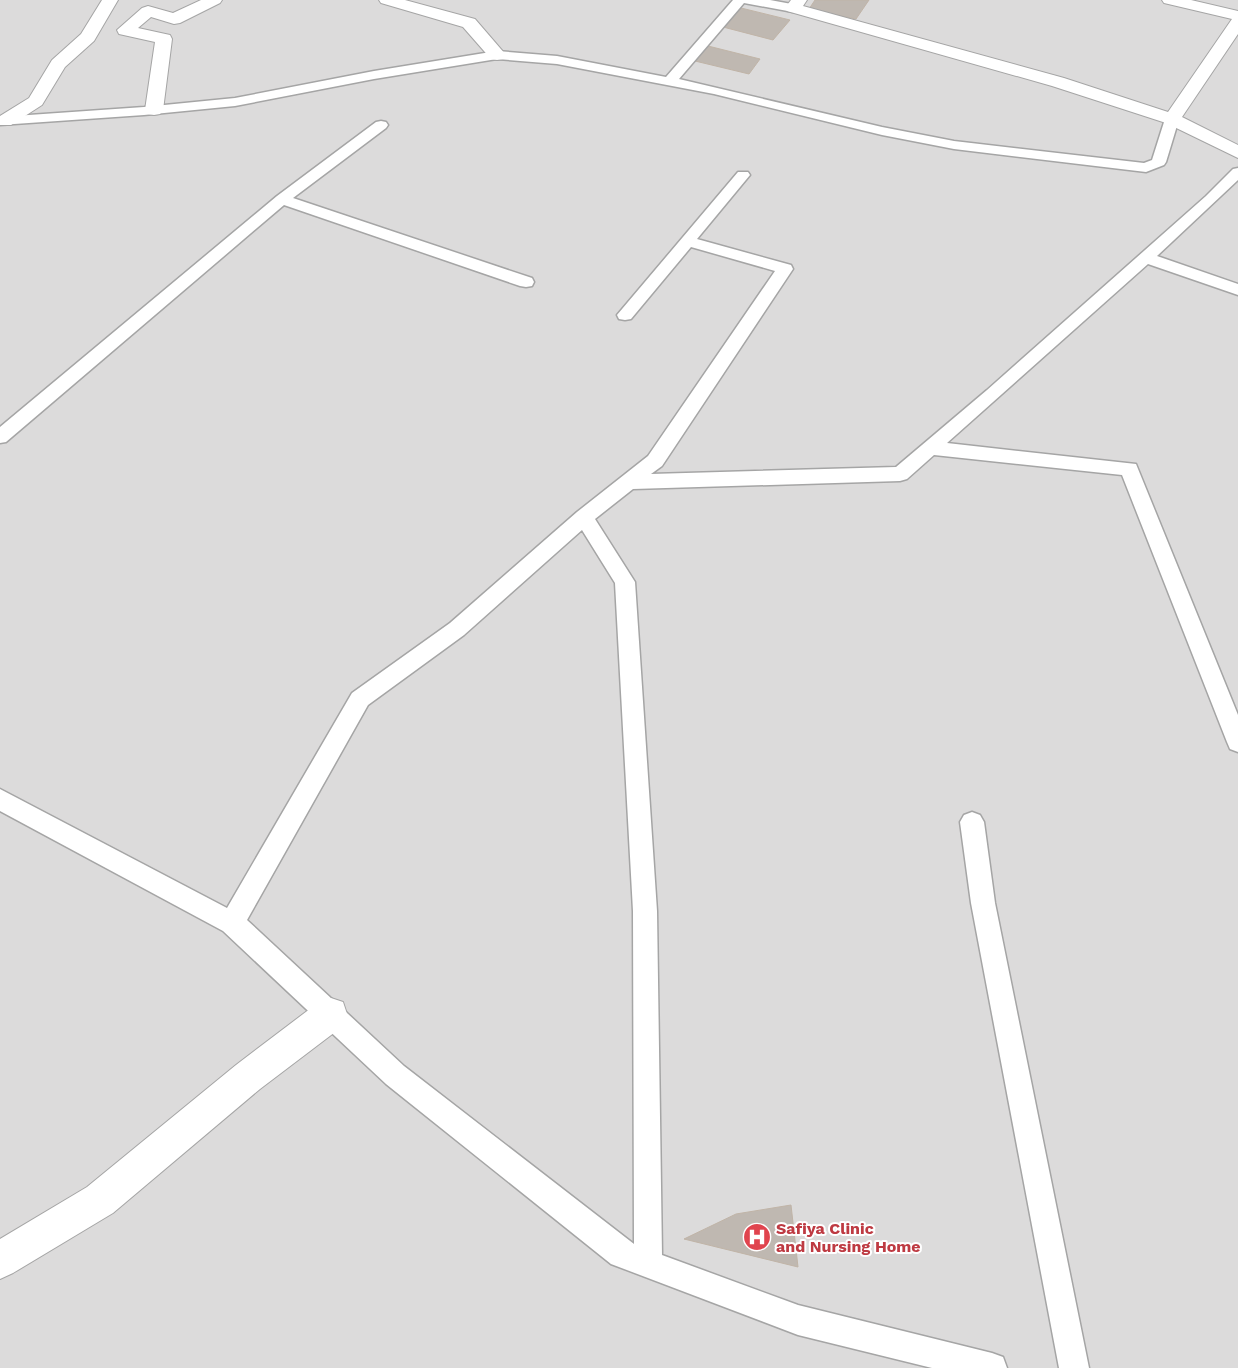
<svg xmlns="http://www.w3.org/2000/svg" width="1238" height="1368" font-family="'Work Sans',sans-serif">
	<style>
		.residential { fill: #dcdbdb }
		.building { fill: #bfb8b1; stroke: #c0b4a7 }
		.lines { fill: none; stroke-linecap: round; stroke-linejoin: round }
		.lane-casing { stroke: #a5a5a5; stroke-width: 3 }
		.street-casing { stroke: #a5a5a5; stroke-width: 2 }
		.lane { fill: #fff; fill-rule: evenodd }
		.street { fill: #fff; fill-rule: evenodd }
		.labels { text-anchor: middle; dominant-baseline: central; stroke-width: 4; stroke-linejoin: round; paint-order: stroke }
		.near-health-label { font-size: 16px; font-weight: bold; fill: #be3a42; stroke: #fff; text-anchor: start }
	</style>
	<rect width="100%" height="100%" fill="#efece4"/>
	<path class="residential" d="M0 0H1238V1368H0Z"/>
	<path class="building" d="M815 0H869L856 19 809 9Z
		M741 8 790 20 773 40 723 27Z
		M708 46 760 59 749 74 695 61Z
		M791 1205 798 1267 684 1239 736 1214Z"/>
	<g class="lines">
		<g class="lane-casing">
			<path id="lane" d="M733 0H770L797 5 799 8 793 12 744 3 679 79 882 127 954 141 1144 163 1152 160 1165 119 1172 115 1179 119 1166 162 1164 165 1146 172 954 149 882 135 714 94 557 64 497 59 374 79 235 106 144 115 0 125V117L144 107 235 98 374 71 497 51 557 56 666 77Z
				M381 121 386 122 388 125 386 128 293 198 532 278 534 282 532 286 526 287 520 286 284 205 6 442 0 443V427L277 196 376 122Z
				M1238 168V180L1157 256 1238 284V295L1148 264 947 443 1136 464 1238 715V752L1230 749 1227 742 1122 475 934 455 907 479 900 481 633 489 595 519 635 582 657 911 662 1255 798 1305 992 1353 1003 1357 1007 1368H932L798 1335 611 1264 386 1084 223 931 0 811V789L227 908 352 693 450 623 577 512 648 456 775 271 691 247 631 319 625 320 619 319 617 315 738 172H748L750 175 697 239 791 265 793 269 662 466 651 474 896 467 987 390 1206 196 1233 169ZM582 530 615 583 633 911 634 1244 404 1066 247 920 368 705 464 635Z
				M972 812 980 815 984 822 995 903 1089 1368H1059L971 903 960 822 964 815Z"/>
		</g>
		<g class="street-casing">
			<path id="street" d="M102 0H118L94 41 65 67 42 105 11 125H0V116L29 98 52 60 81 34Z
				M201 0H222L220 3 180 23 174 24 151 17 138 28 170 35 172 39 163 110 160 114 154 115 148 114 145 110 155 42 119 34 117 30 142 8 148 6 173 13Z
				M379 0H405L475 19 506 55 503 59 497 60 491 59 463 27 381 3Z
				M791 0H807L803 6 1064 78 1168 112 1232 19 1164 3 1162 0H1191L1238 11V34L1182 117 1238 145V158L1166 123 1052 86 787 11 785 8Z
				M331 998 343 1002 347 1014 343 1026 260 1089 113 1213 13 1273 0 1279V1239L87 1187 236 1065 319 1002Z"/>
		</g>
		<use href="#lane" class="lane"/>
		<use href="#street" class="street"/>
	</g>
	<defs>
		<g id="hospital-disc" transform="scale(1.4375)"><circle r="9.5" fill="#e0444e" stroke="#fff"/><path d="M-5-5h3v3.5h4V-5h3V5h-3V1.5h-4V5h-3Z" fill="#fff"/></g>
	</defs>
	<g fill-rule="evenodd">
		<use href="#hospital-disc" x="757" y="1237"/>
	</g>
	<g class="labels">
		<g class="near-health-label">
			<text x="776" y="1228">Safiya Clinic<tspan x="776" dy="18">and Nursing Home</tspan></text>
		</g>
	</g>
</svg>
